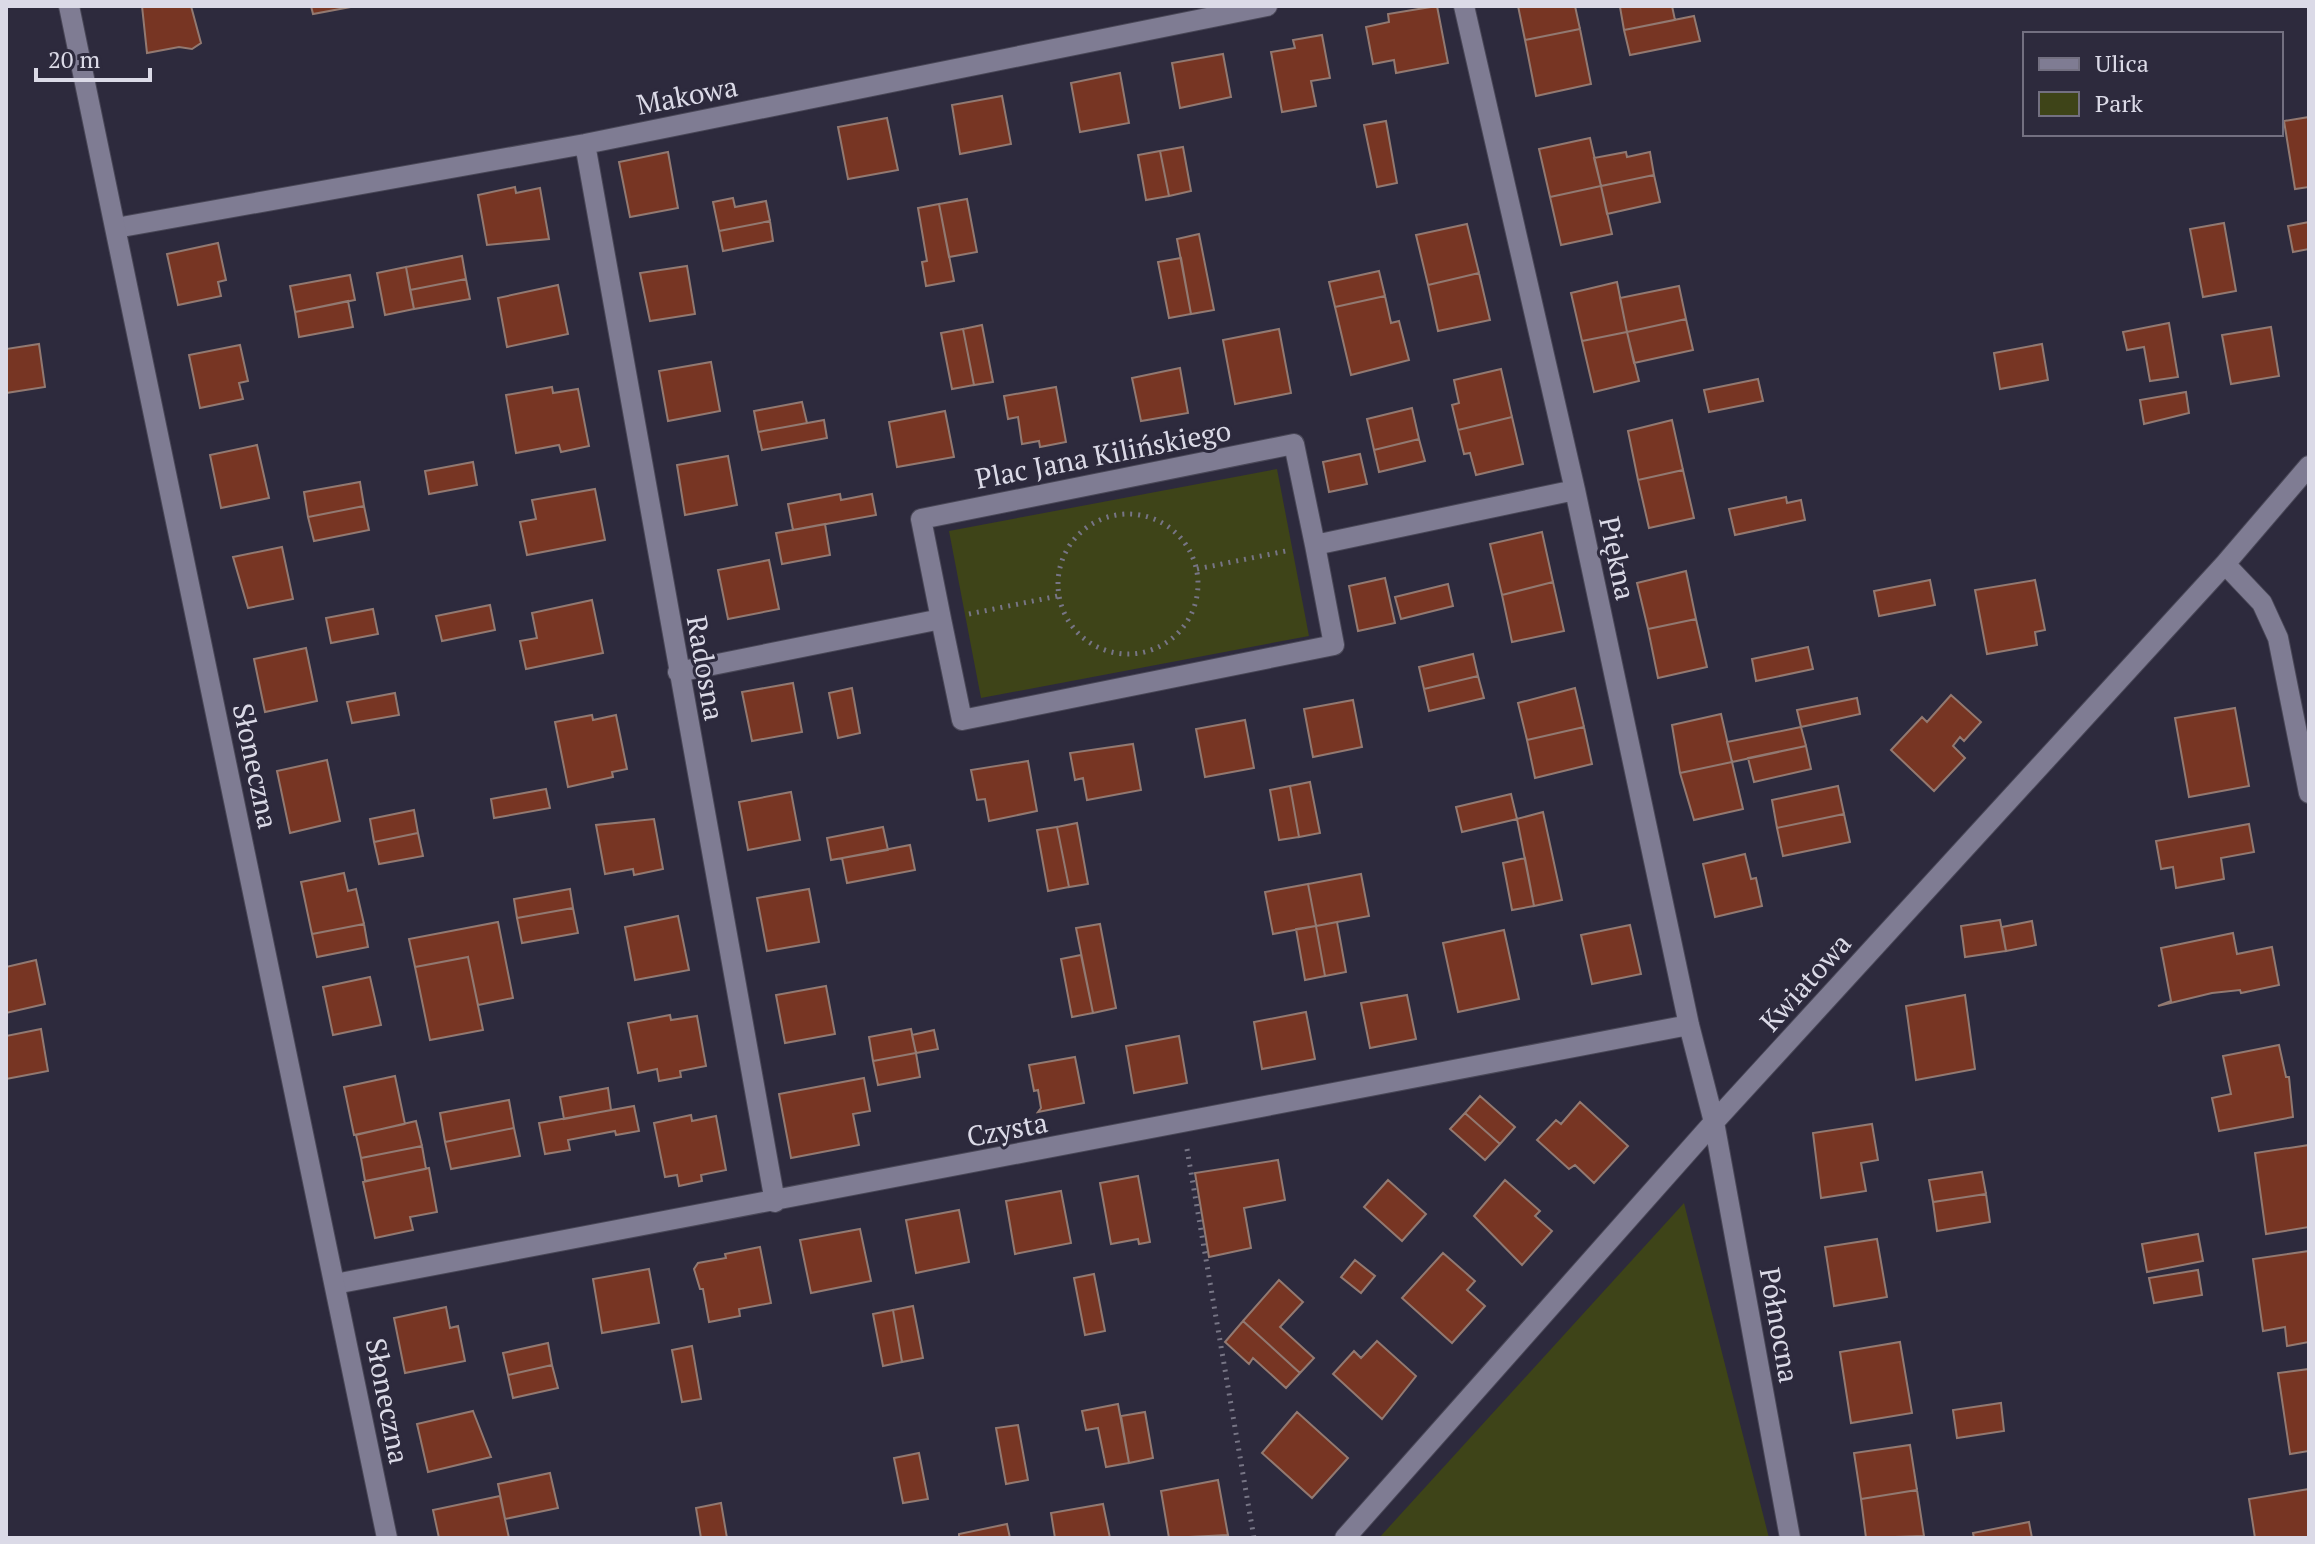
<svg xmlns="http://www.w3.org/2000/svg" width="2315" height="1544" font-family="'PT Serif',serif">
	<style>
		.green { fill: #3e4418 }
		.building { fill: #773523; stroke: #927971; stroke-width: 2 }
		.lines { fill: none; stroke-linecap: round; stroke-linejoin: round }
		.street-casing { stroke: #494757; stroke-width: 22 }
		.secondary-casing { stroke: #494757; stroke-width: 22 }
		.path { stroke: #777585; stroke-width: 5; stroke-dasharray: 2 6; stroke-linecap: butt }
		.street { stroke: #7f7c93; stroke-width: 20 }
		.secondary { stroke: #7f7c93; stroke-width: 20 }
		.labels { text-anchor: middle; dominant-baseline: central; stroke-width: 6; stroke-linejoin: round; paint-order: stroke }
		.street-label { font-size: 28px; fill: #dbdae7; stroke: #2d2a3d }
	</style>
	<rect width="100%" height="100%" fill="#2d2a3d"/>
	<path class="green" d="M1277 469 1309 636 981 698 949 531Z
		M1684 1203 1769 1538H1379Z"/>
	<path class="building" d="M142 6H191L201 43 192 49 179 47 147 53Z
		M311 6H356L313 14Z
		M1437 6 1448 63 1396 73 1394 60 1373 64 1366 27 1389 22 1388 14Z
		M1518 6H1575L1580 29 1525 40Z
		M1672 6 1675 20 1624 30 1620 7Z
		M1694 16 1700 41 1630 55 1624 30Z
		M1580 29 1591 84 1536 96 1525 40Z
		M1322 35 1330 78 1311 81 1316 106 1282 112 1271 52 1295 48 1293 40Z
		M1223 54 1231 97 1180 108 1172 63Z
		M1120 73 1129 123 1080 132 1071 83Z
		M1002 96 1011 144 960 154 952 105Z
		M2309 117V187L2295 189 2284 121Z
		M887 118 898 170 848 179 838 127Z
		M1386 121 1397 183 1377 187 1364 125Z
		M1590 138 1601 186 1550 197 1539 149Z
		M1183 147 1191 191 1169 196 1160 151Z
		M1160 151 1169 196 1146 200 1138 155Z
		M668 152 678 208 630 217 619 162Z
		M1626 152 1627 157 1650 152 1654 175 1601 186 1594 158Z
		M1654 175 1660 202 1607 214 1601 186Z
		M1601 186 1612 234 1561 245 1550 197Z
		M515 187 516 193 540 188 549 239 487 245 478 195Z
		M733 198 735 207 766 201 770 221 719 231 713 202Z
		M967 199 977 252 949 257 939 204Z
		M939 204 954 281 926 286 922 262 927 261 918 208Z
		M770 221 773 241 723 251 719 231Z
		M2309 222V249L2293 252 2288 226Z
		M2224 223 2236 291 2203 297 2190 229Z
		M1467 224 1479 273 1428 285 1416 235Z
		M1199 234 1214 310 1191 314 1177 239Z
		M218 243 226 280 218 282 221 296 178 305 167 254Z
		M462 256 466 279 410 290 406 267Z
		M1181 258 1191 314 1169 318 1158 262Z
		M687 266 695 314 650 321 640 273Z
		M406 267 414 309 385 315 377 273Z
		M1379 271 1385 296 1335 307 1329 282Z
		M1479 273 1490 320 1438 331 1428 285Z
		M350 275 355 300 295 312 290 286Z
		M466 279 470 299 414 309 410 290Z
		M1617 282 1627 332 1582 341 1571 293Z
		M558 285 568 334 507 347 498 298Z
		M1679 286 1686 319 1627 332 1620 298Z
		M1385 296 1391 323 1399 321 1409 360 1351 375 1335 307Z
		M348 301 353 327 299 337 295 312Z
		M1686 319 1693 350 1634 363 1627 332Z
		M2169 323 2178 377 2150 381 2144 347 2127 350 2123 332Z
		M982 325 993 382 974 385 963 329Z
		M2271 327 2279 376 2231 384 2222 335Z
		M963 329 974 385 952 389 941 333Z
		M1279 329 1291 393 1235 404 1223 340Z
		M1627 332 1639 381 1594 392 1582 341Z
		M39 344 45 387 6 393V349Z
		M2042 344 2048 380 2000 389 1994 353Z
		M240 345 248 381 239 383 243 399 200 408 189 355Z
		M711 362 720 411 668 421 659 371Z
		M1180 368 1188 413 1141 421 1132 378Z
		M1501 369 1512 417 1458 430 1452 405 1459 403 1454 380Z
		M1758 379 1763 401 1709 412 1704 390Z
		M552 387 553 393 578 389 589 446 561 452 559 445 516 453 506 395Z
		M1056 387 1066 442 1040 447 1039 441 1022 444 1018 417 1008 419 1004 396Z
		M2186 392 2189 413 2144 424 2140 400Z
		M802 402 807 423 758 432 754 411Z
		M1412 408 1419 439 1374 450 1367 419Z
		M945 411 954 457 897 467 889 422Z
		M1512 417 1523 464 1476 475 1470 453 1464 454 1458 430Z
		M824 420 827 438 762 450 758 432Z
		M1672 420 1683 470 1638 480 1628 431Z
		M1419 439 1425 461 1379 472 1374 450Z
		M257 445 269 498 221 508 210 455Z
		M1360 454 1367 484 1329 492 1323 462Z
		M728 456 737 505 685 515 677 465Z
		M473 462 477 485 429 494 425 471Z
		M1683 470 1694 518 1649 528 1638 480Z
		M360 482 364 506 308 517 304 492Z
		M595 489 605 540 527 555 520 522 536 519 532 500Z
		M840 494 841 500 872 494 876 515 793 530 788 504Z
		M1786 497 1787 503 1801 500 1805 520 1735 535 1729 509Z
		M364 506 369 530 314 541 308 517Z
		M825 524 830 555 782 564 776 533Z
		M1542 532 1553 582 1502 595 1490 544Z
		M282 547 293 599 248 608 233 557Z
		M769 560 779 609 728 619 718 570Z
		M1686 571 1696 619 1648 629 1637 583Z
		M1385 578 1395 623 1358 631 1349 586Z
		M1930 580 1935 605 1879 616 1874 591Z
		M2035 580 2045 630 2035 632 2037 645 1987 654 1975 590Z
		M1553 582 1564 631 1512 642 1502 595Z
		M1448 584 1453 606 1401 619 1395 597Z
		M592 600 603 653 526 669 520 641 537 638 532 613Z
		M490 605 495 630 442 641 436 616Z
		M373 609 378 634 331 643 326 618Z
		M1696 619 1707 667 1658 678 1648 629Z
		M1808 647 1813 669 1756 681 1752 659Z
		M306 648 317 701 265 712 254 659Z
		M1473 654 1478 676 1424 689 1419 667Z
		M1478 676 1484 698 1429 711 1424 689Z
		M793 683 802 732 752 741 742 692Z
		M852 688 860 733 838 738 829 693Z
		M1575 688 1584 727 1527 740 1518 703Z
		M395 693 399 715 352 723 347 702Z
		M1951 695 1981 722 1964 741 1960 737 1953 746 1965 758 1934 791 1891 750 1922 717 1927 722Z
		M1857 698 1860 714 1801 727 1797 710Z
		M1353 700 1362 747 1313 757 1304 709Z
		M2235 708 2249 786 2189 797 2175 718Z
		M1721 714 1732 762 1680 773 1672 725Z
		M592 715 593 720 616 715 627 769 612 772 613 777 568 787 555 722Z
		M1245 720 1254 768 1205 777 1196 729Z
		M1584 727 1592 764 1535 778 1527 740Z
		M1801 727 1806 746 1732 762 1727 742Z
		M1133 744 1141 790 1087 800 1083 778 1075 780 1070 753Z
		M1806 746 1811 769 1754 782 1748 758Z
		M327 760 340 821 290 833 277 771Z
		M1028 761 1037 811 989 821 985 799 977 800 971 770Z
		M1732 762 1743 809 1694 820 1680 773Z
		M1310 782 1320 833 1299 837 1290 786Z
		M1290 786 1299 837 1279 840 1270 790Z
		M1838 786 1844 814 1777 828 1772 800Z
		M546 789 550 808 494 818 491 799Z
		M791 792 800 840 748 850 739 802Z
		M1511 794 1517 819 1462 832 1456 807Z
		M414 810 418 833 374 842 370 819Z
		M1543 812 1562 900 1534 906 1517 819Z
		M1844 814 1850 842 1783 856 1777 828Z
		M654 819 663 869 634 875 633 869 605 874 596 825Z
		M1077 823 1088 884 1069 887 1057 827Z
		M2249 824 2254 852 2221 858 2224 879 2176 888 2173 867 2161 869 2156 841Z
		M883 827 888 850 831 860 827 838Z
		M1057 827 1069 887 1048 891 1037 830Z
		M418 833 423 856 379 864 374 842Z
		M910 845 915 870 847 883 842 858Z
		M1745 854 1751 879 1756 878 1762 906 1715 917 1703 864Z
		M1525 858 1534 906 1512 910 1503 863Z
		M344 873 348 891 356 889 364 924 312 934 301 882Z
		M1361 874 1369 916 1316 926 1308 884Z
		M1308 884 1316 926 1273 934 1265 892Z
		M570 889 573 908 517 918 514 899Z
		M809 889 819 942 767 951 757 898Z
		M573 908 578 933 522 943 517 918Z
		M678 916 689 970 635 980 625 927Z
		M2000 920 2006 951 1965 957 1961 926Z
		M2032 921 2036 945 2006 951 2002 927Z
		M498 922 513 998 478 1005 468 957 415 967 409 939Z
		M1337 922 1346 972 1325 976 1316 926Z
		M364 924 368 947 317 957 312 934Z
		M1100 924 1116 1008 1093 1013 1076 928Z
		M1630 925 1641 974 1592 984 1581 935Z
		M1316 926 1325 976 1305 980 1296 929Z
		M1504 930 1519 999 1458 1012 1443 943Z
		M2233 933 2237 954 2272 947 2279 985 2241 993 2240 990 2212 993 2158 1006 2171 1001 2161 948Z
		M1081 955 1093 1013 1072 1017 1061 959Z
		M468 957 483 1030 430 1040 415 967Z
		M36 960 45 1004 6 1013V967Z
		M370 977 381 1025 333 1035 323 987Z
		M826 986 835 1034 785 1043 776 995Z
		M1407 995 1416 1039 1370 1048 1361 1003Z
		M1965 995 1975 1069 1916 1080 1906 1006Z
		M1306 1012 1315 1059 1262 1069 1254 1022Z
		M670 1015 671 1020 697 1016 706 1066 680 1071 681 1077 659 1081 657 1069 638 1073 628 1023Z
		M41 1029 48 1071 6 1079V1036Z
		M911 1029 916 1053 873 1061 869 1037Z
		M934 1030 938 1049 916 1053 912 1035Z
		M1179 1036 1187 1083 1134 1093 1126 1046Z
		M2279 1045 2286 1077H2289L2293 1117 2219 1131 2212 1098 2231 1094 2223 1056Z
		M916 1053 920 1077 878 1085 873 1061Z
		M1075 1057 1084 1103 1038 1112 1041 1108 1038 1090 1034 1091 1029 1065Z
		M395 1076 405 1124 354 1135 344 1087Z
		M864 1078 870 1111 853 1114 859 1145 791 1158 779 1094Z
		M608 1088 611 1110 564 1119 560 1097Z
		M1480 1096 1515 1127 1500 1144 1465 1113Z
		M509 1100 514 1128 445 1142 440 1113Z
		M1580 1102 1628 1146 1594 1183 1575 1165 1569 1169 1537 1140 1556 1120 1561 1124Z
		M634 1106 639 1131 616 1135 615 1131 568 1140 570 1150 545 1154 539 1123Z
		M1465 1113 1500 1144 1485 1160 1450 1129Z
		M691 1115 692 1121 716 1116 726 1170 701 1175 702 1181 679 1186 677 1175 665 1177 654 1123Z
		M416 1121 422 1146 361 1158 356 1135Z
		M1872 1124 1878 1160 1861 1163 1866 1191 1821 1198 1813 1133Z
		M514 1128 520 1156 451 1169 445 1142Z
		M2309 1145V1227L2266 1234 2255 1153Z
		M422 1146 426 1169 365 1181 361 1158Z
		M1278 1160 1285 1200 1244 1208 1251 1248 1209 1257 1195 1173Z
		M429 1168 437 1212 410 1217 413 1230 375 1238 363 1182Z
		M1982 1172 1986 1194 1933 1202 1929 1180Z
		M1138 1176 1150 1242 1139 1244 1138 1239 1111 1244 1100 1183Z
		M1388 1180 1426 1214 1402 1241 1364 1207Z
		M1505 1180 1540 1211 1535 1216 1552 1231 1522 1265 1474 1216Z
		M1061 1191 1071 1243 1015 1254 1006 1201Z
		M1986 1194 1990 1222 1937 1231 1933 1202Z
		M959 1210 969 1262 916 1273 906 1220Z
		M860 1229 871 1281 811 1293 800 1240Z
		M2198 1234 2203 1261 2147 1272 2142 1244Z
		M1877 1239 1887 1297 1834 1306 1825 1247Z
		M760 1247 771 1303 739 1309 740 1316 709 1322 703 1289H700L694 1269 698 1263 726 1258 725 1254Z
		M2309 1251V1342L2287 1346 2285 1327 2263 1331 2253 1259Z
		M1443 1253 1475 1281 1467 1290 1485 1306 1452 1343 1402 1298Z
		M1355 1260 1375 1276 1361 1293 1341 1277Z
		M649 1269 659 1323 602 1333 593 1279Z
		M2198 1270 2202 1295 2154 1303 2149 1278Z
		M1094 1274 1105 1331 1085 1335 1074 1278Z
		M1279 1280 1303 1302 1280 1327 1314 1358 1300 1373 1243 1321Z
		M913 1306 923 1358 902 1362 893 1310Z
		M446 1307 450 1328 458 1326 465 1361 405 1373 394 1318Z
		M893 1310 902 1362 883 1366 873 1314Z
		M1243 1321 1300 1373 1286 1388 1253 1358 1249 1364 1225 1342Z
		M1377 1341 1416 1376 1382 1419 1333 1374 1354 1351 1361 1358Z
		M1900 1342 1912 1413 1851 1423 1840 1352Z
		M548 1343 552 1365 508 1375 503 1353Z
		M692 1346 701 1399 682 1402 672 1350Z
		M552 1365 558 1388 513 1398 508 1375Z
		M2309 1369V1451L2290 1454 2278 1373Z
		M2001 1403 2004 1431 1957 1438 1953 1410Z
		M1118 1404 1129 1463 1106 1467 1098 1428 1086 1430 1082 1411Z
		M473 1411 491 1457 428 1472 417 1424Z
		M1145 1412 1153 1458 1129 1463 1121 1416Z
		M1297 1412 1348 1458 1312 1498 1262 1453Z
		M1018 1425 1028 1480 1006 1484 996 1428Z
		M1910 1445 1917 1490 1861 1499 1854 1453Z
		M919 1453 928 1499 903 1503 894 1458Z
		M550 1473 558 1508 505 1519 498 1484Z
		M1218 1480 1228 1535 1169 1538 1161 1491Z
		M2309 1489V1538H2255L2249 1499Z
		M1917 1490 1924 1536 1866 1538 1861 1499Z
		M500 1496 509 1538H439L433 1510Z
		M721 1503 727 1538H701L696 1508Z
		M1103 1504 1110 1538H1055L1051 1513Z
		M2029 1522 2032 1538H1974L1973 1533Z
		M1007 1524 1010 1538H959V1534Z"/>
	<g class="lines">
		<g class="street-casing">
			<path id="street" d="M1464 6 1575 490 1689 1025 1714 1122 1790 1538
				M585 144 775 1202
				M116 228 585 144 1267 6
				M2225 564 2262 603 2278 638 2309 793
				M941 619 921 519 1294 444 1315 545
				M678 672 941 619 962 720 1334 645 1315 545 1575 490
				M335 1284 1689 1025
				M1345 1538 1714 1122 2225 564 2309 466"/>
		</g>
		<g class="secondary-casing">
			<path id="secondary" d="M69 6 387 1538"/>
		</g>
		<path class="path" d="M1058 584a70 70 0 1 1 140 0a70 70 0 1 1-140 0Z
			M1197 569 1286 551
			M969 614 1058 596
			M1187 1149 1254 1538"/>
		<use href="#street" class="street"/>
		<use href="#secondary" class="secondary"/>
	</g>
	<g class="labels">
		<g class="street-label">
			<text transform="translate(687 95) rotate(-11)">Makowa</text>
			<text transform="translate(1103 454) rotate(-11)">Plac Jana Kilińskiego</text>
			<text transform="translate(1618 558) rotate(78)">Piękna</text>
			<text transform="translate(706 668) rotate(80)">Radosna</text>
			<text transform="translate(256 766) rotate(78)">Słoneczna</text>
			<text transform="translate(1805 982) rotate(-48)">Kwiatowa</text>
			<text transform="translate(1007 1129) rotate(-11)">Czysta</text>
			<text transform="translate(1780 1325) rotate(80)">Północna</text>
			<text transform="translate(388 1401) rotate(79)">Słoneczna</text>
		</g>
	</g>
	<rect width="2315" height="1544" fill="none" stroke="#dbdae7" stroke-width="16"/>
	<rect x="2023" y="32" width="260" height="104" fill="#2d2a3d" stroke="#737081" stroke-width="2"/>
	<rect x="2039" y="58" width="40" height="12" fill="#7f7c93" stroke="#737081" stroke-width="2"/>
	<text x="2095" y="72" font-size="24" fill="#dbdae7">Ulica</text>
	<rect x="2039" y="92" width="40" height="24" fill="#3e4418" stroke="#737081" stroke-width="2"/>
	<text x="2095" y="112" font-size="24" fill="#dbdae7">Park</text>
	<path d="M36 68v12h114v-12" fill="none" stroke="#dbdae7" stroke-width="4"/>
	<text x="48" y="68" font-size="24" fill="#dbdae7" stroke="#2d2a3d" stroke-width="6" paint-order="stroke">20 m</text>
</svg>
